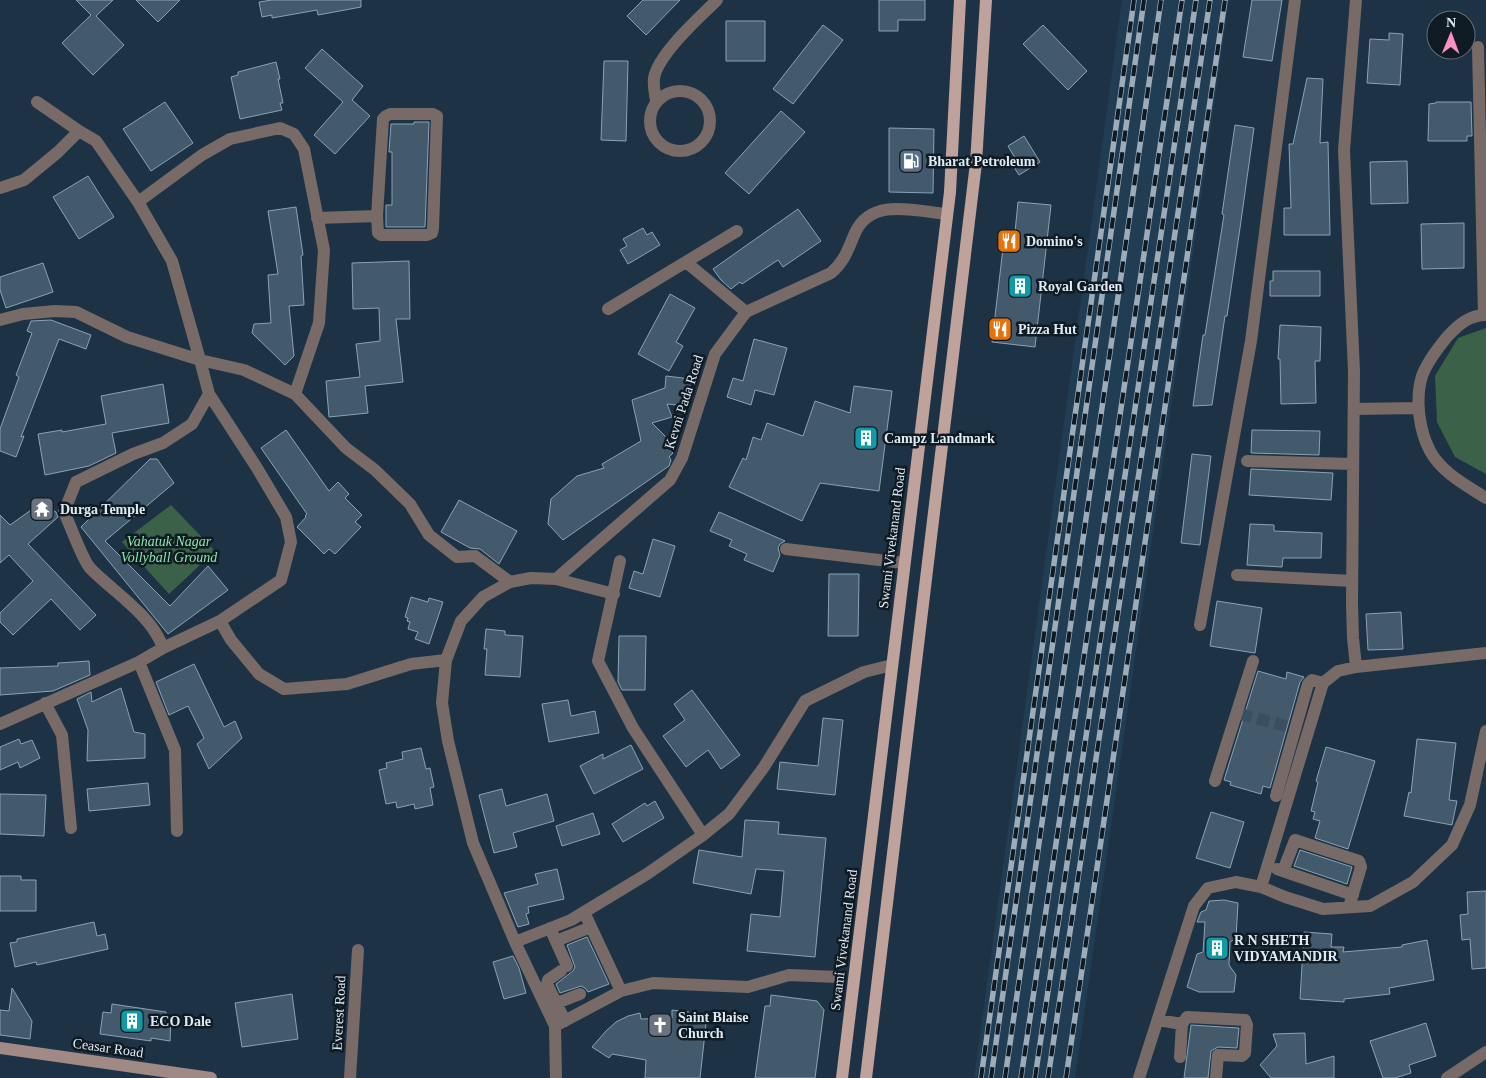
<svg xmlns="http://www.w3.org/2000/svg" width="1486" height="1078" font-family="'Times New Roman',serif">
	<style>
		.built { fill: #213d54 }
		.green { fill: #3b6248 }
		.building { fill: #435a6d; stroke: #89a2b7 }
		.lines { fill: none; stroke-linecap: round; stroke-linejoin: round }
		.minor-tunnel { stroke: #3a4f60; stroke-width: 12; stroke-dasharray: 12 6; stroke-linecap: butt }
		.minor { stroke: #786a67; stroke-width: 12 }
		.secondary { stroke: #a18a85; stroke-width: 12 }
		.primary { stroke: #c0a29c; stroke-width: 12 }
		.rail-casing { stroke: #9cacba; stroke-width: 5.5 }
		.rail { stroke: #101a22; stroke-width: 4; stroke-dasharray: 11; stroke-linecap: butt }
		.labels { text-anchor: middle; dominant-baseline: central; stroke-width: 5; stroke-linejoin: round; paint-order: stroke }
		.poi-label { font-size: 14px; font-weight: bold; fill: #deebf7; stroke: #101a22; text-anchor: start }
		.street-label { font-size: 14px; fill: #deebf7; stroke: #101a22 }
		.park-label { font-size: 14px; font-style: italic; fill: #89e5a7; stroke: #101a22 }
	</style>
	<rect width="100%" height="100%" fill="#1d3345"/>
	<path class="built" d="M1122 0H1229L1075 1078H974Z"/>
	<path class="green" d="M1486 328V474L1455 457 1437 422 1435 376 1458 338Z
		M171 505 215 551 169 594 122 542Z"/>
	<path class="building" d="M76 0H113L96 16 124 45 93 75 62 43 91 15Z
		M136 0H180L158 22Z
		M272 0H361V7L318 15 317 10 272 18V15L262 17 259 2Z
		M643 0H680L646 35 627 16Z
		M879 0H925V20H898V31H879Z
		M1252 0H1282L1272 61 1243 57Z
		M726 21H765V61H726Z
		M823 25 843 40 793 104 773 89Z
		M1043 25 1087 71 1068 90 1023 44Z
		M1389 33 1403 34 1400 85 1367 83 1370 39 1389 40Z
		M322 49 363 86 352 100 370 116 335 154 314 135 343 102 305 68Z
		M604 61H628L626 141 601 140Z
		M276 62 280 79H278L283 103H280L282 110 240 119 231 77 238 75V72Z
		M1307 78 1323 79 1320 143 1328 142 1330 235H1284V208H1291L1289 144H1293Z
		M165 102 193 143 151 171 123 129Z
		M1436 102H1471L1472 136H1467V141H1428L1429 104 1436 103Z
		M781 111 805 132 749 194 725 173Z
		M414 122H429L425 227H386V205H392V152H389L391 124H414Z
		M1235 125 1254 128 1240 228 1227 316H1225L1212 405 1193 406 1203 335H1205L1224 215 1222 214Z
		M889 128 934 129 933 193 889 192Z
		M1024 136 1040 162 1019 175 1010 161 1015 158 1008 146Z
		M1407 161 1408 203 1371 204 1370 162Z
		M88 176 114 217 79 239 53 197Z
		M1018 202 1051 205 1035 347 992 342 1005 231 1015 232Z
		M296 207 303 255 301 256 304 305 289 306 294 356 285 365 252 333 254 324 271 323 268 275 278 274 268 211Z
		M798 209 821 241 783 267 778 260 742 284 740 282 731 289 721 280 713 269Z
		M1464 223V268L1422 269 1421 224Z
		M643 228 647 235 652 232 660 245 628 264 620 250 627 246 623 239Z
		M409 261 410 319H396L403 382 365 386 368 413 329 417 326 381 360 377 356 344 380 341 379 308 353 309 352 263Z
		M43 263 53 292 6 308 0 290V277Z
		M1273 271H1320V296H1270V281H1273Z
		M670 294 695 308 676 342 683 346 669 371 638 354Z
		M51 320 91 335 86 349 59 339 21 437 24 436 16 457 0 451V429L19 377 16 375 32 333 27 331 31 321Z
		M1280 325 1321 327 1320 361H1315L1316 403 1281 404 1280 359H1278Z
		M754 339 787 348 774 395 755 390 751 405 727 397 733 378 743 381Z
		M666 376 691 379 687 406 667 404 672 417 652 423 671 442 668 444 673 453 669 457 671 460 669 466 563 540 548 524 551 499 577 476 604 468 602 464 641 441 632 400 665 388Z
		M163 384 169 423 112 433 116 453 89 466 45 475 38 434 62 430V432L106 424 101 396Z
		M854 386 892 391 879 491 820 483 802 521 729 487 743 458 746 460 753 437 761 440 767 423 803 436 815 401 850 413Z
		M286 430 329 491 338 482 349 494 345 498 362 515 355 522 361 527 335 554 329 549 324 554 297 527 306 517 305 516 307 514 261 448Z
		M1252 430 1320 431 1319 455 1251 453Z
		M1192 454 1211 456 1200 545 1181 543Z
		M150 459H157L174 483 105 541 170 606 208 566 228 590 168 634 81 527Z
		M1251 469 1333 473 1331 500 1249 495Z
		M459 500 517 531 499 564 480 549 470 548 441 532Z
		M41 503 56 512 58 517 28 544 96 615 80 630 51 599 13 635 0 622V613L33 581 9 555 0 563V515L10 525Z
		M719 512 785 541 780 544 778 548 780 555 773 572 744 560 747 554 729 546 732 540 710 531Z
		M1250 524 1274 525V531L1322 533 1321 558H1283L1282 567 1247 565Z
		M653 539 675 546 660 597 629 588 634 571 643 574Z
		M829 574H859L858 636H828Z
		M411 597 428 602 429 598 443 602 429 644 415 639 418 632 408 629 410 622 407 621 408 618 405 617Z
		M1217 601 1262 608 1255 653 1210 646Z
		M1401 612 1403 649 1368 650 1366 614Z
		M486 629 505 631V635L523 636 520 677 485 675 487 649H484Z
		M619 636H646L645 690H622L618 682Z
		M89 661 90 675 53 691 0 695V668L58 666V663Z
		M194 664 224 727 235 721 242 738 209 769 197 744 204 738 188 706 169 715 156 682Z
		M1258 671 1286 679 1287 672 1304 677 1300 682 1270 788 1263 786 1261 794 1230 785 1231 782 1224 780Z
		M121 688 134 732 145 734V758L87 761 88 730 77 699 91 692 92 702Z
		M692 690 740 755 721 769 708 750 686 767 663 736 685 720 674 704Z
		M568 700 571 716 595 711 599 733 549 742 542 704Z
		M823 718 843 720 835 795 777 789 780 762 818 766Z
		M19 739 21 744 32 740 40 758 20 768 18 762 0 770V747Z
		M1417 739 1456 743 1449 800 1457 801 1452 825 1404 816 1409 792 1411 793Z
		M631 745 643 769 594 794 580 766 603 754V759Z
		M1326 747 1375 761 1348 849 1315 838 1320 821 1313 819 1315 812 1311 811 1318 782 1316 781Z
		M421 748 426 769 430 768 434 787 430 788 433 805 415 809 414 804 397 808 396 802 386 804 379 770 387 768 386 763 403 759 402 752Z
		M148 783 150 805 89 811 87 789Z
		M502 789 506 806 547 794 554 821 513 833 517 847 494 853 479 795Z
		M0 794 46 795 44 836 0 834Z
		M655 801 664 818 623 842 612 824 645 803 647 806Z
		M1211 812 1244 822 1230 868 1196 858Z
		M593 813 600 834 562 846 556 826Z
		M745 820 779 822 778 834 826 838 815 957 747 951 751 914 780 917 784 871 756 869 751 894 693 883 699 850 742 857Z
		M1300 850 1352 867 1347 884 1294 866Z
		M557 869 564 899 528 907 529 913 526 914 529 924 518 927 504 893 538 884 535 874Z
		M0 876H21V880H36V911H0Z
		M1486 891V968L1472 969 1470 939 1462 940 1460 915 1468 914 1467 892Z
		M1224 900 1238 903 1236 938 1230 942 1229 965 1236 975 1234 992H1199L1187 987 1197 954 1203 952 1205 922H1197L1201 912 1206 910 1209 901Z
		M94 922 97 936 105 934 108 949 37 965 36 962 15 967 10 943 17 942V939Z
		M1304 932 1332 934 1331 947H1344L1343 952 1402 947V945L1427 940 1434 980 1389 988 1390 994 1344 999V1002L1300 999Z
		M587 937 609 984 588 992 585 988 581 986 560 993 556 984 573 971 575 967 567 945Z
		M513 956 519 968 526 993 504 999 493 962Z
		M12 988 32 1021 30 1039 0 1035V1010L9 1011Z
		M292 994 298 1039 242 1047 235 1003Z
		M771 995 817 1001 824 1010 815 1078H755L765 1006H770Z
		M112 1004 166 1012V1017L171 1018 170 1041 151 1038V1041L100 1034 103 1012 111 1013Z
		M672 1010 689 1012 688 1022 706 1024 700 1078H645L646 1060 612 1054 609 1058 592 1047 606 1031 616 1022 628 1016 640 1013 641 1019 672 1018Z
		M1426 1023 1436 1056 1409 1065 1411 1073 1395 1078H1383L1370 1041Z
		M1191 1025 1239 1028 1237 1048 1218 1047 1211 1051 1208 1078H1184Z
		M1305 1033 1306 1064 1334 1056V1078H1271L1260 1065 1277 1046 1273 1034Z"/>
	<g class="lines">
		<path class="minor-tunnel" d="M1240 714 1294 728"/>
		<path class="minor" d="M1356 0 1344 150 1354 371 1352 603 1353 638 1356 667
			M1478 47 1484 315
			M650 121a30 30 0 1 1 60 0a30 30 0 1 1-60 0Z
			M656 101C655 94 653 86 654 78 658 54 700 17 717 0
			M37 102 79 131
			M390 114H433L437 116 433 228 432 233 427 235H381L378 233 377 216 383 119 386 116Z
			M0 188 24 180 58 152 79 131 96 141 138 202 172 261 200 360 244 370 295 394 346 448 375 470 410 504 429 535 457 557 475 556 510 582
			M138 202 202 155 230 139 280 128 294 134 304 149 324 250 319 323 295 394
			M317 218 377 216
			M686 262 746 312
			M608 309 737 231
			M1486 315C1469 315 1458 325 1447 337 1438 348 1427 362 1422 376 1415 399 1419 430 1430 451 1442 473 1466 485 1486 498
			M0 320 23 314 55 311 76 312 127 337 200 360 209 394 257 468 286 517 291 542 281 580 220 621 163 648 139 662 0 724
			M1354 409 1419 408
			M1247 461 1353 464
			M786 549 904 563
			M620 561 598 661 633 728 703 835
			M1237 575 1352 581
			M556 579 670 480 682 458 715 354 746 312 831 273C845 261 848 249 855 233 871 197 915 211 946 214
			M220 621 231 640 259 674 284 689 347 684 411 664 446 660
			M1200 625 1251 341 1295 0
			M163 648C152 615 113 592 90 568 82 559 70 524 64 512L76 482 133 454 163 443 192 424 209 394
			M139 662 175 750 177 831
			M45 703 62 735 71 828
			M1215 781 1253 661
			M1276 796 1308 684 1312 680 1323 683
			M1277 869 1353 895
			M1283 871 1295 840 1359 861 1361 867 1349 907
			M1261 887 1323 683 1338 671 1356 667 1486 653
			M584 912 621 991
			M550 928 567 966
			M556 941 591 927
			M515 942 571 920 647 874 703 835 729 814 764 767 805 701 864 672 892 665
			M561 971 548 980 547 984 565 1021
			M557 1003 580 994
			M1158 1020 1182 1024 1187 1017 1245 1020 1247 1025 1245 1053 1242 1056 1218 1055 1216 1078
			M555 1026 621 991 653 983 748 987 789 975 838 977
			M1180 1057 1182 1024
			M350 1078 358 950
			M556 1078 555 1026 515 942 473 843 448 741 442 703 446 660 461 621 483 597 510 582 531 578 556 579 614 594
			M1139 1078 1194 906 1208 888 1236 882 1261 887 1285 897 1323 909 1370 906 1413 882 1452 845 1470 805 1486 731
			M1447 1078 1486 1052"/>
		<path class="secondary" d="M0 1048 211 1078"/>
		<path class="primary" d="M842 1078 950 192 960 0
			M866 1078 976 163 986 0"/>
		<g class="rail-casing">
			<path id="rail" d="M981 1078 1134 0
				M991 1078 1144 0
				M1005 1078 1161 0
				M1021 1078 1182 0
				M1035 1078 1196 0
				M1048 1078 1210 0
				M1066 1078 1225 0"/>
		</g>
		<use href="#rail" class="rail"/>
	</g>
	<defs>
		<g id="fuel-square" transform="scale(1.25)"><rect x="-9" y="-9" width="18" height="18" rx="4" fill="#5c6f8a" stroke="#101a22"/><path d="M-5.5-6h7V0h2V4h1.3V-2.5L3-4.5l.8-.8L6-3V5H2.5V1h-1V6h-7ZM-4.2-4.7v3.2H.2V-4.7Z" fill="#fff"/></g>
		<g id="restaurant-square" transform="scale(1.25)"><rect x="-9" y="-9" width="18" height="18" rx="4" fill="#e8710a" stroke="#101a22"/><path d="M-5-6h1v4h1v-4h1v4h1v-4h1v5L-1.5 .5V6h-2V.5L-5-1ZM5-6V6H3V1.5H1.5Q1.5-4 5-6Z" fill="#fff"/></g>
		<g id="building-square" transform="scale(1.25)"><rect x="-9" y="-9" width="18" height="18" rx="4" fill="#0f9aa8" stroke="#101a22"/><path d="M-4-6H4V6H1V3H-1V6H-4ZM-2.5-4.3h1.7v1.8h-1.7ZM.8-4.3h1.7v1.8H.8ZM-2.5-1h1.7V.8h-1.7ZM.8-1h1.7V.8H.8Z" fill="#fff"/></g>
		<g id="temple-square" transform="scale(1.25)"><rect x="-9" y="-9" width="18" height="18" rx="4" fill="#6b7280" stroke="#101a22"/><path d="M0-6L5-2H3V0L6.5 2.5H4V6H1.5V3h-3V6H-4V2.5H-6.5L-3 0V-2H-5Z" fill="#fff"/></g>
		<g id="church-square" transform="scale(1.25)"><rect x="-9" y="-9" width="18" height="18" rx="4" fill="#6b7280" stroke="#101a22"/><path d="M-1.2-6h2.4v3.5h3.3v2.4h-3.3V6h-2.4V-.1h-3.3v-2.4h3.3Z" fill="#fff"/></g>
	</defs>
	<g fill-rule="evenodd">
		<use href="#fuel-square" x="911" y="161"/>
		<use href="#restaurant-square" x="1009" y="241"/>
		<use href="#building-square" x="1020" y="286"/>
		<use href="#restaurant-square" x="1000" y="329"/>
		<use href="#building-square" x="866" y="438"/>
		<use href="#temple-square" x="42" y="509"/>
		<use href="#building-square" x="1217" y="948"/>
		<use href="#building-square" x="132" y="1021"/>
		<use href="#church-square" x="660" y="1025"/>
	</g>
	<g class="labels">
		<g class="poi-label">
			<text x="928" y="161">Bharat Petroleum</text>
			<text x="1026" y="241">Domino's</text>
			<text x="1038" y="286">Royal Garden</text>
			<text x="1018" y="329">Pizza Hut</text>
			<text x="884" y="438">Campz Landmark</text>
			<text x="60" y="509">Durga Temple</text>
			<text x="1234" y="940">R N SHETH<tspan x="1234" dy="16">VIDYAMANDIR</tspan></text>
			<text x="678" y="1017">Saint Blaise<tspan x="678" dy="16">Church</tspan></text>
			<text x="150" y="1021">ECO Dale</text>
		</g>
		<g class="street-label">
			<text transform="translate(684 402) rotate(-72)">Kevni Pada Road</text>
			<text transform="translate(892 538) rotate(-83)">Swami Vivekanand Road</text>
			<text transform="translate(844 940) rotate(-83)">Swami Vivekanand Road</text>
			<text transform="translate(339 1013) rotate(-87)">Everest Road</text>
			<text transform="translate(108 1048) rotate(8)">Ceasar Road</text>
		</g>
		<g class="park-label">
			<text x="169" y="541">Vahatuk Nagar<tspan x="169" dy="16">Vollyball Ground</tspan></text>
		</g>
	</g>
	<g transform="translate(1451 35) rotate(1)"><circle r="24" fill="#101a22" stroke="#626e77"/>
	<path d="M0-4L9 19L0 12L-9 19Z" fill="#fb8fc5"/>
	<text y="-8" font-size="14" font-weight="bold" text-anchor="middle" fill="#deebf7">N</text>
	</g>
</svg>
